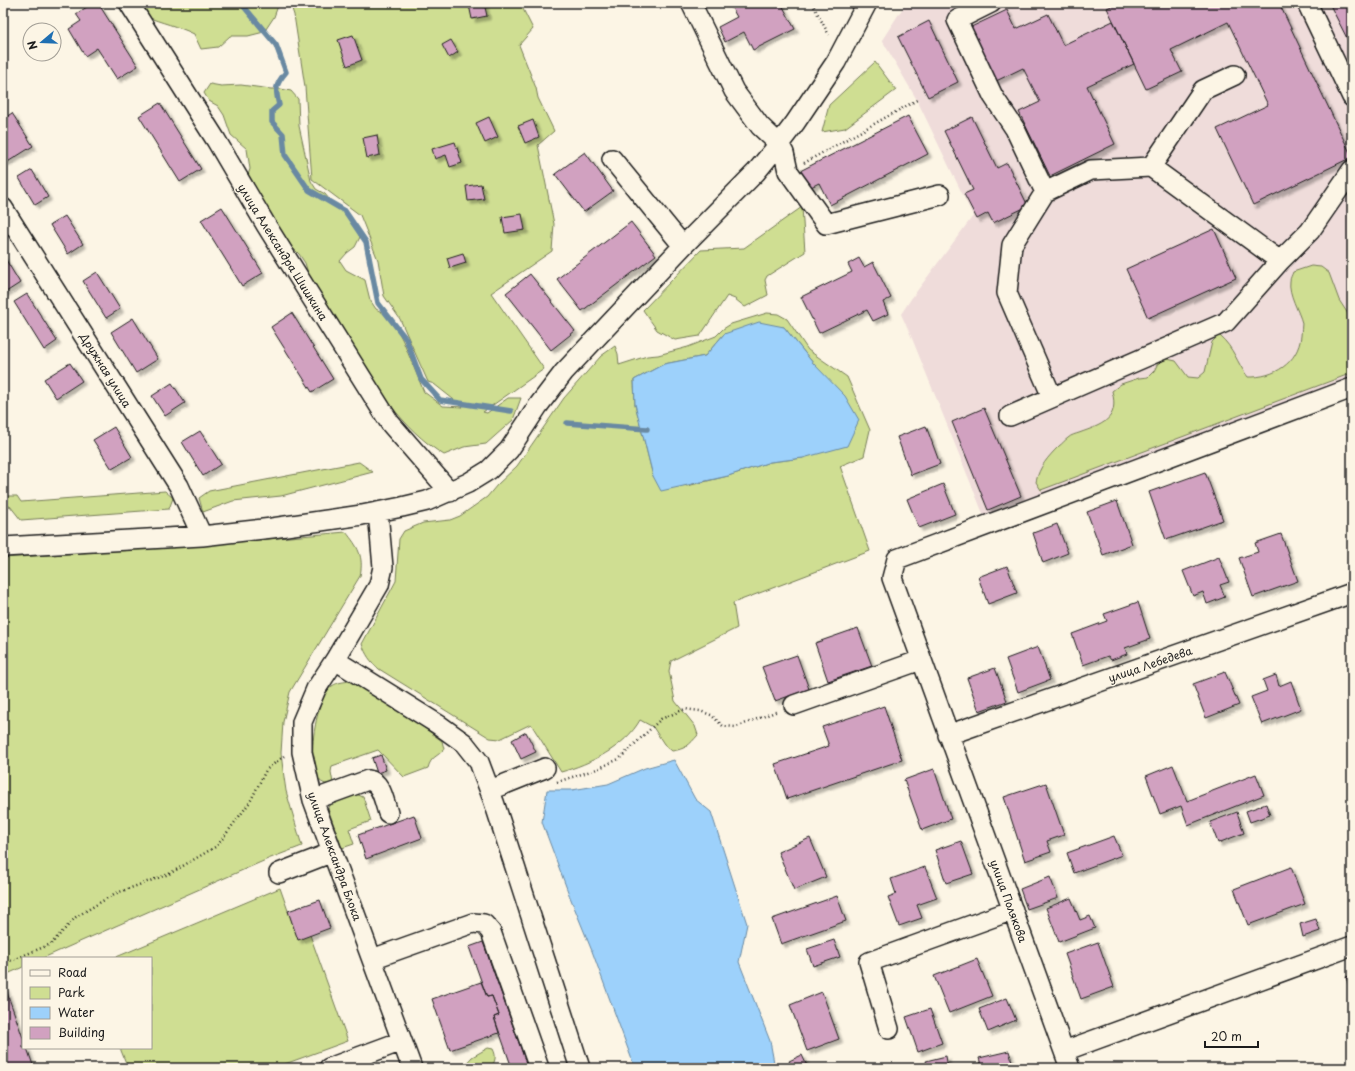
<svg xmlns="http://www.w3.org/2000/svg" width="1355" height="1071" font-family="'Playpen Sans',sans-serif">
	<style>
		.built { fill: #efdcda }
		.green { fill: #cfde92; stroke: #767d57; fill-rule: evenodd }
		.water { fill: #9dd1fb; stroke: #6989a2 }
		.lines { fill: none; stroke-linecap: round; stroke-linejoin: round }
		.stream { stroke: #6989a2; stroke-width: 5.5 }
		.building { fill: #d1a1c0; stroke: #1c1c1c; filter: url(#shadow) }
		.minor-casing { stroke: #1c1c1c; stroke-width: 22 }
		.path { stroke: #1c1c1c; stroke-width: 2.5; stroke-dasharray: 1 3; stroke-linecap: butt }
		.minor { stroke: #fcf5e5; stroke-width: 19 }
		.labels { text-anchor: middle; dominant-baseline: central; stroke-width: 3; stroke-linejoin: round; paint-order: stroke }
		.street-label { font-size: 11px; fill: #1c1c1c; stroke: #fcf5e5 }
	</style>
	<defs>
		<filter id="shadow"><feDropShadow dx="3.5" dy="3.5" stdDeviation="1" flood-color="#0004"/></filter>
	</defs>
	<rect width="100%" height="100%" fill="#fcf5e5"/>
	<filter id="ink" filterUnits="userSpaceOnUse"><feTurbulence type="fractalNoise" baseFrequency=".025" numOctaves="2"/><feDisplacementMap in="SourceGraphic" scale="8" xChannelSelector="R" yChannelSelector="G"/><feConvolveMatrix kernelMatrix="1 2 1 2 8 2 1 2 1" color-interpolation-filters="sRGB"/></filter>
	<g filter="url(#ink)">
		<path class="built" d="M906 3H1352V378L984 516 911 336 901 314 911 299 973 216 917 100 882 40Z"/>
		<path class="green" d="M140 3H279L274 17 264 32 248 36H230L218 47 201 49 194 34C178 26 161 23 145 16Z
			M290 3H520L533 29 519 45 536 88 538 98 554 131 538 145 554 224 552 251 491 293 544 369 483 412 487 413 508 398H521L513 420 486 444 464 447 444 455C401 428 376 386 350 344 336 320 322 296 308 273L305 263 299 254 285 240 247 178 250 169 247 149 231 135 224 115 218 106 209 101 204 93 210 84 221 86 241 85 271 89H281L291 91 298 99 299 126 311 181 316 189 325 194 333 204 349 217 360 237 355 247 347 253 340 261 346 270 365 280 370 300 376 309 387 315 394 323 403 341 424 392 443 406 463 407 434 384 428 382 400 319 384 296 378 260 360 215 312 179 305 87 294 15Z
			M875 62 896 90 845 128 822 132 829 105Z
			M802 207 805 252 767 276 765 280 768 295 745 307 735 299 727 296 700 336 675 340 657 330 643 310 701 250 744 248Z
			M1311 266 1321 267 1329 273 1339 300 1352 320V373L1041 490 1036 482C1039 467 1048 457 1059 446 1062 444 1065 440 1068 438 1071 435 1076 434 1079 433 1101 425 1120 420 1112 391L1121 384 1139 378 1148 377 1154 371 1158 363 1167 359 1176 361 1188 377 1198 378 1205 372 1212 342 1219 335C1235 349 1236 362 1248 377 1274 378 1298 363 1301 336 1301 332 1302 327 1302 323 1299 311 1288 294 1290 281 1290 278 1292 275 1293 272Z
			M767 313 778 314 787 319 808 350 847 377 870 430 864 456 840 466 870 551 733 603 737 628 671 661 669 671 675 701 695 726 698 735C689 745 686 749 672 751L664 744 653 727 640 720C625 747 590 764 561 772L531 724 500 739 490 738 379 669C370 661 366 655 362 644L396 581 399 539 404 531 423 523 450 520 460 516 487 497 497 485 517 466 564 398 601 356 615 346 618 354 619 365 647 356 658 355 688 347 716 336 723 329 731 324ZM784 327 813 363 803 458 770 462 728 476 687 486 653 476 635 404 634 380 664 364 705 356 724 334Z
			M359 462 373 472 281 496 233 501 203 512 199 498 209 491Z
			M165 491 173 498 169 509 21 520 10 506 3 509V496H17L21 502Z
			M346 532C358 547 364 556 360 576L290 692 283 722 281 753 283 770 286 791 302 846 268 859 43 958H23V967L3 976V558L188 546Z
			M350 681 415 721 442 741 444 749C438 757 431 756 428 768L404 777 378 750 332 766 331 772 333 783C300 795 313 699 332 686 338 682 344 682 350 681Z
			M356 794 363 797 371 821 349 829 354 844 342 848 328 809 333 801Z
			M280 888 298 939 310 935 348 1041 274 1068H128L120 1048H151V958H114Z
			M488 1048 493 1049C497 1057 495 1061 491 1068H462L472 1057Z"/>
		<path class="water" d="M759 322 784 327 813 363 845 396 859 420 847 446 803 458 770 462 728 476 661 491 653 476 635 404 634 380 664 364 705 356 724 334Z
			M674 760 695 799 711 812 747 924 739 962 770 1041 775 1068H635L592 951 570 897 542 822 547 790H572L608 784 645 768Z"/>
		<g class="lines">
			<path class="stream" d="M241 3 276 45 286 72C275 85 275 89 279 105L272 111V122L283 134 285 155 309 190 345 211 366 242 378 303 406 339 421 379 440 400 511 411
				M567 423 647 429"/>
		</g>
		<path class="building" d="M93 3H98L138 66 117 79 97 48 85 56 69 29 81 21 76 14Z
			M479 3H484L487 16 472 19 469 5Z
			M729 3H781L795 29 753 50 744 32 725 42 718 27 737 17Z
			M1118 3H1279L1352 157 1253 205 1217 129 1268 105 1228 22 1171 50 1182 72 1146 89 1107 8Z
			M1329 3H1352V48Z
			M1007 10 1016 29 1048 14 1063 45 1113 21 1134 64 1087 86 1115 144 1050 176 1019 112 1040 102 1023 68 994 82 969 28Z
			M929 21 958 82 928 97 898 37Z
			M353 35 362 60 347 66 338 40Z
			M451 40 458 52 449 58 442 45Z
			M160 103 201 169 180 182 139 116Z
			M12 113 33 146 6 163 3 159V119Z
			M908 116 928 154 830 205 819 183 809 188 800 171Z
			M489 117 498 137 485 143 476 123Z
			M972 117 997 168 1007 163 1028 206 993 223 988 213 977 219 964 194 973 190 944 131Z
			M533 120 539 137 525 143 518 126Z
			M377 135 380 155 367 158 363 138Z
			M455 142 462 163 450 167 446 155 435 159 432 149Z
			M585 152 613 191 584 212 555 174Z
			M32 170 48 197 35 205 19 178Z
			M481 184 484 199 468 201 466 186Z
			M222 207 263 273 242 286 201 220Z
			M522 214 525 230 505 233 502 217Z
			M65 216 83 244 68 254 50 225Z
			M631 222 656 255 582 311 557 279Z
			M1214 229 1236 278 1148 318 1126 269Z
			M463 253 466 263 450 268 447 258Z
			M3 255 20 283 3 294Z
			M859 258 864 267 873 262 891 298 883 302 888 314 873 321 867 310 819 333 801 297 852 272 848 264Z
			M97 272 120 309 106 318 83 281Z
			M530 274 575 331 551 350 506 293Z
			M27 294 57 341 44 350 14 302Z
			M292 313 333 379 312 392 271 327Z
			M133 318 158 359 136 373 111 332Z
			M70 363 82 381 56 398 44 379Z
			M172 383 185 403 165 416 152 396Z
			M984 408 1021 496 988 510 952 422Z
			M926 426 940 464 911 475 897 437Z
			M114 427 132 457 112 469 93 440Z
			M200 431 221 464 203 476 182 442Z
			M1205 472 1223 520 1166 540 1149 492Z
			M943 484 955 514 919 528 907 499Z
			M1117 501 1132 544 1103 555 1087 512Z
			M1057 524 1068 553 1043 563 1033 533Z
			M1281 534 1298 581 1253 597 1239 558 1258 552 1255 543Z
			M1219 557 1229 582 1220 585 1225 597 1207 604 1203 592 1193 596 1183 571Z
			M1007 566 1017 593 988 604 978 577Z
			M1138 602 1150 639 1125 648 1127 654 1111 660 1108 656 1083 665 1072 634 1107 621 1104 614Z
			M858 628 872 666 828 681 815 643Z
			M1038 647 1050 680 1018 692 1006 659Z
			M797 655 809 689 775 701 762 667Z
			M995 668 1007 701 979 711 967 678Z
			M1225 672 1239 705 1206 718 1193 684Z
			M1276 675 1279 686 1291 681 1301 709 1262 724 1251 697 1267 691 1263 680Z
			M884 706 902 760 787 799 775 764 829 746 822 727Z
			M526 732 536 752 521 759 512 740Z
			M381 755 386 770 377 773 372 758Z
			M1173 765 1187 801 1256 774 1264 795 1188 825 1181 806 1160 814 1146 776Z
			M934 769 951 819 922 830 904 780Z
			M1046 783 1064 835 1047 841 1051 852 1025 861 1004 797Z
			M1266 804 1270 815 1250 822 1246 811Z
			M1237 812 1244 833 1218 843 1210 822Z
			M414 815 422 838 366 859 358 835Z
			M1114 836 1122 855 1074 873 1067 853Z
			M810 838 826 877 794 890 778 852Z
			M961 841 973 874 946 883 935 850Z
			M925 867 937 898 917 905 922 918 899 926 888 897 896 894 891 879Z
			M1291 867 1305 904 1248 925 1234 889Z
			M1050 877 1058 898 1027 909 1020 889Z
			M837 896 846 921 781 944 772 919Z
			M1071 898 1080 920 1090 916 1095 928 1059 942 1046 908Z
			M320 900 330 928 298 940 288 911Z
			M1316 919 1320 931 1303 937 1300 924Z
			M834 940 840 957 813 966 807 949Z
			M483 942 528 1068H512L494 1017 499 1015 492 996 487 997 469 947Z
			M1098 942 1114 987 1081 999 1065 954Z
			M977 959 992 996 949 1013 934 976Z
			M1352 975V995L1346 977Z
			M481 982 487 997 492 996 499 1015 494 1017 499 1033 450 1050 432 999Z
			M5 987 23 1038V1048H27L34 1068H3V988Z
			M822 992 839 1039 807 1051 790 1005Z
			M1007 998 1016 1020 988 1032 979 1009Z
			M930 1009 942 1043 918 1052 906 1017Z
			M1009 1051 1014 1068H982L979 1058Z
			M802 1055 808 1068H792L789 1061Z
			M946 1056 948 1068H928L926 1061Z"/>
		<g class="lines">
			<g class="minor-casing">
				<path id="minor" d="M129 3 216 140 266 225 390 423 450 492
					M691 3 734 91 760 126 779 144 784 153 788 171 826 224 940 195
					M991 3 957 20 993 96 1015 129 1045 192 1091 170 1151 167 1280 261
					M1307 3 1352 97
					M612 159 683 246
					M1151 167 1203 90 1235 75
					M1045 192 1012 245 1007 293 1052 397
					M3 208 179 486 202 536
					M1010 416 1226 322 1280 261 1310 231 1352 170
					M378 512 383 567 379 585 335 660 316 689 302 722V752L313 800 412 1068
					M3 547 202 536 272 528 362 515 402 507 427 501 468 483 489 470 509 450 538 406 564 372 683 246 756 172 779 144 795 123 836 62 867 3
					M335 660 439 725 464 743 479 762 494 802 580 1068
					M794 705 921 660
					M948 735 1352 593
					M490 790 545 768
					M313 800 368 780C382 782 384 802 388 813
					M279 873 333 852
					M372 959 473 923 484 924 491 932 539 1068
					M889 1029 869 962 1013 910
					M1064 1051 1352 946
					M329 1068 402 1041
					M1070 1068 892 578 897 559 1352 388"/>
			</g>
			<path class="path" d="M812 3 829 35
				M804 163 917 100
				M557 782 597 769 619 759 661 719 685 709 700 711 711 715 723 726 736 727 778 711
				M3 964 51 944 76 917 114 894 169 874 217 846 250 802 266 770 284 756"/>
			<use href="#minor" class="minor"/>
		</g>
	</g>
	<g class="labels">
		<g class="street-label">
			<text transform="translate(283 252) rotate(58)">улица Александра Шишкина</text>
			<text transform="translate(106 370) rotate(58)">Дружная улица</text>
			<text transform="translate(1150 664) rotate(-19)">улица Лебедева</text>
			<text transform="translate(335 856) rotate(70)">улица Александра Блока</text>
			<text transform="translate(1009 901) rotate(70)">улица Полякова</text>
		</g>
	</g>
	<rect width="1355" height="1071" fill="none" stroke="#fcf5e5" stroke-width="16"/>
	<rect x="8" y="8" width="1339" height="1055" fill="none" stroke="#1c1c1c" stroke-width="1.5" filter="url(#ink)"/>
	<rect x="22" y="957" width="130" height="92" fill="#fcf5e5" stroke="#a29e95"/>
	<rect x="30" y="970" width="20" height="6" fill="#fcf5e5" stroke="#a29e95"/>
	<text x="58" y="977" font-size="12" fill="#1c1c1c">Road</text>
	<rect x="30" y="987" width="20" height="12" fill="#cfde92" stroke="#a29e95"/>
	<text x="58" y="997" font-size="12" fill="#1c1c1c">Park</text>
	<rect x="30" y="1007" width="20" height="12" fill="#9dd1fb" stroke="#a29e95"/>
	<text x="58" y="1017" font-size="12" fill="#1c1c1c">Water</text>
	<rect x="30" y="1027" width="20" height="12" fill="#d1a1c0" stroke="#a29e95"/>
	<text x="58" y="1037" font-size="12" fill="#1c1c1c">Building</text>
	<g transform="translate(42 42) rotate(251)"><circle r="19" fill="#fcf5e5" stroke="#a29e95"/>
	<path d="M0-3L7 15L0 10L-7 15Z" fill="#1f6fb2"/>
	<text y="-6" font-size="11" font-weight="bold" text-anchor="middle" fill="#1c1c1c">N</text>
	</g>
	<path d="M1205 1041v6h53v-6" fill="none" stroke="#1c1c1c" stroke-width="2"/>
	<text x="1211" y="1041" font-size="12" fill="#1c1c1c" stroke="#fcf5e5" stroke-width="3" paint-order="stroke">20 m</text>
</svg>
